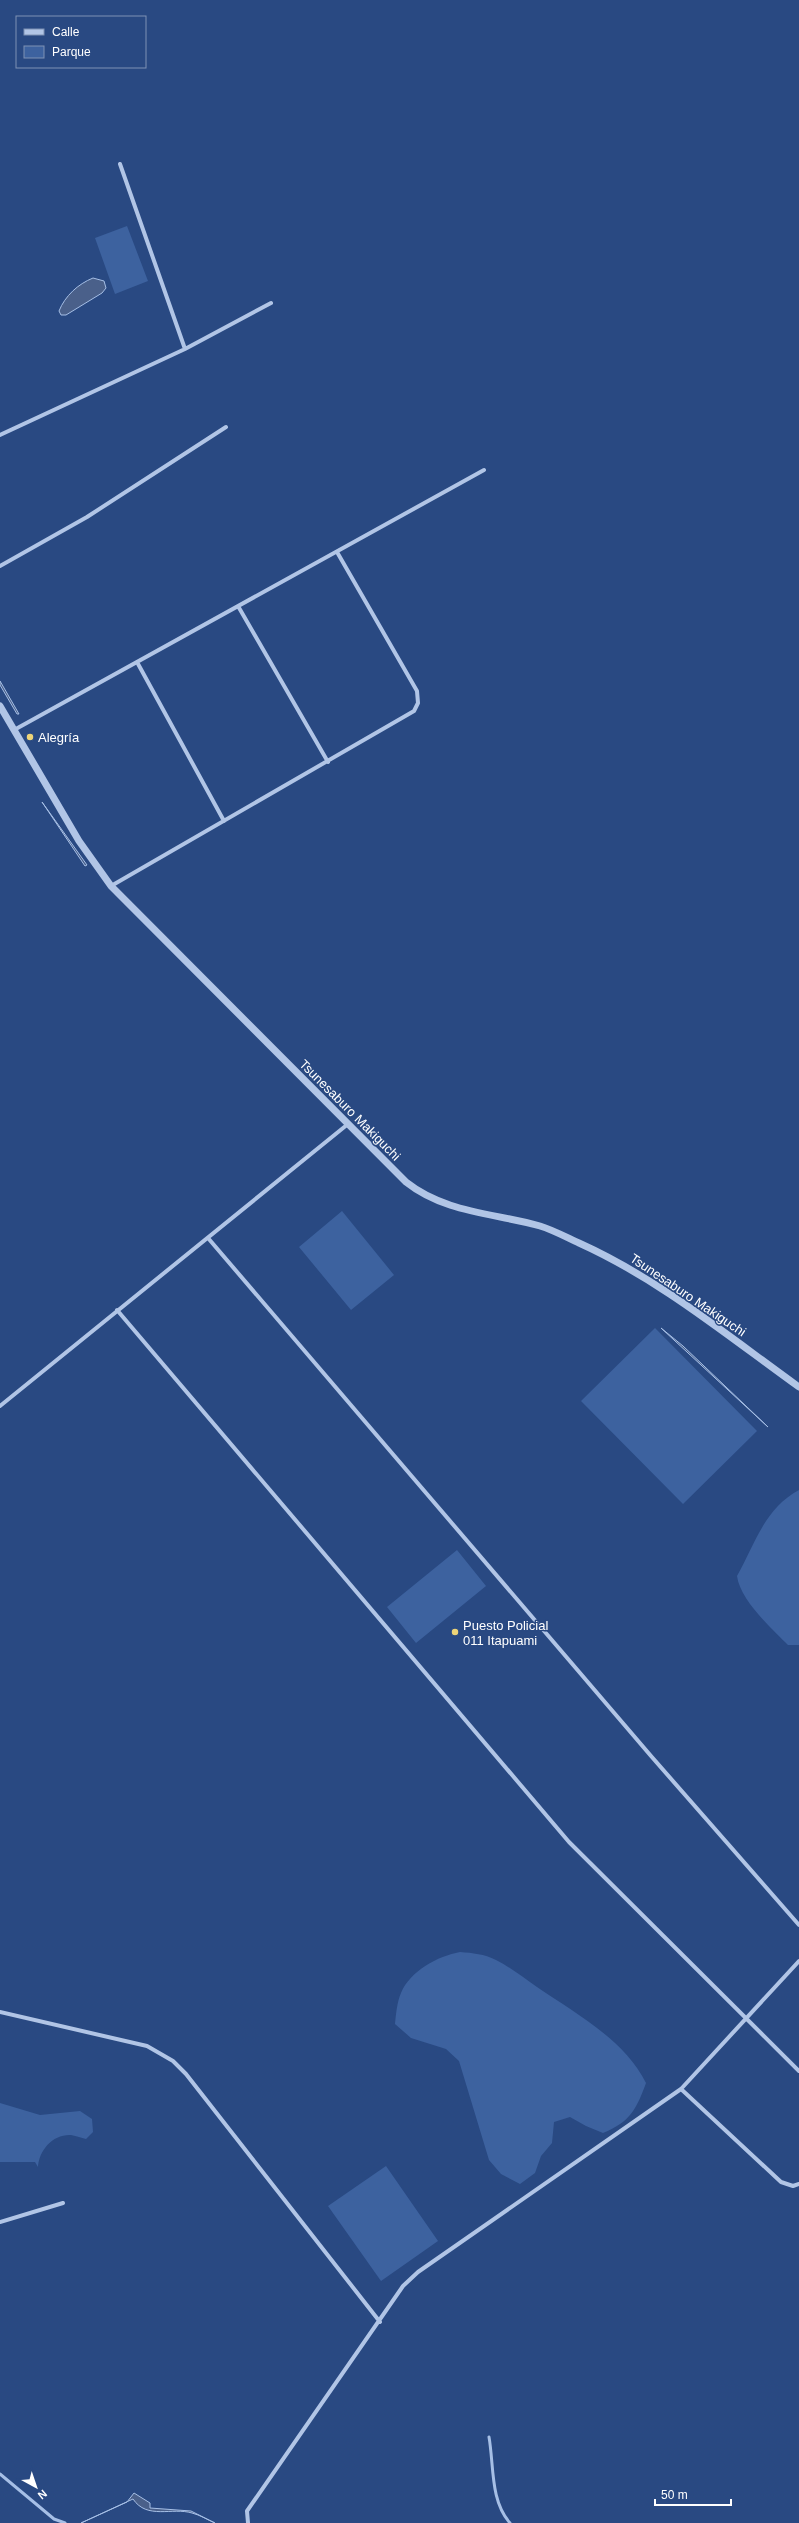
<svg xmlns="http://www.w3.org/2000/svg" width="799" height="2523" font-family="Helvetica,sans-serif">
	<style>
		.green { fill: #3d629f }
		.water { fill: #4a608a; stroke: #a6bfe6 }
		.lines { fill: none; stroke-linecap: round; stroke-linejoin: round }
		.stream { stroke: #a6bfe6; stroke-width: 3 }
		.minor { stroke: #b1c5e6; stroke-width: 4 }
		.tertiary { stroke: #b1c5e6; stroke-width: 7 }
		.poi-dot { fill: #edd478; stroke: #294982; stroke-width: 1.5 }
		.labels { text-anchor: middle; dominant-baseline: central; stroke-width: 3; stroke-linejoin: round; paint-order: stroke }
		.poi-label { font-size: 13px; fill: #fff; stroke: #294982; text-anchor: start }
		.street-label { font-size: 13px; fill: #fff; stroke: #294982 }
	</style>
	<rect width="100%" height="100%" fill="#294982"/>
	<path class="green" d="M127 226 148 281 115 294 95 238Z
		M342 1211 394 1275 351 1310 299 1247Z
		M655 1328 757 1431 683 1504 581 1401Z
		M799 1490V1645H788C772 1629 740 1600 737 1576 755 1544 764 1509 799 1490Z
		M457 1550 486 1586 416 1643 387 1607Z
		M460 1952C473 1953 484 1954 496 1960 510 1967 524 1978 537 1987 575 2013 625 2040 646 2083 636 2110 630 2122 603 2133L586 2126 570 2117 554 2122 552 2143 541 2156 535 2173 520 2184 501 2174 489 2160 459 2061 446 2049 411 2038 395 2024C396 2014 397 2002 401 1993 410 1971 438 1956 460 1952Z
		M0 2103 40 2115 80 2111 92 2119 93 2132 86 2139C81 2138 77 2136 71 2135 53 2134 39 2150 38 2167L35 2162H0Z
		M386 2166 438 2241 381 2281 328 2206Z"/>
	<path class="water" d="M93 278 104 281 106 288 102 293 66 315H61L59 311C65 296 78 284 93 278Z
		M0 681 19 714H17L0 685Z
		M42 802 87 865 85 866Z
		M661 1328 683 1346 768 1427Z
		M134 2493 150 2503V2508L191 2511 215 2523C208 2520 200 2515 192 2513 172 2507 147 2520 133 2499L81 2523 127 2502Z"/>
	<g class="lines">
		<path class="stream" d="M489 2437C494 2465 490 2501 510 2523
			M0 2474 54 2519 65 2523"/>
		<path class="minor" d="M185 349 271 303
			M0 435 185 349 120 164
			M0 566 87 517 226 427
			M238 606 328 762
			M137 662 224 821
			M14 730 484 470
			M111 886 414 711 418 703 417 691 337 552
			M208 1238 651 1756 799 1925
			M117 1310 569 1842 799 2071
			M0 1406 348 1124
			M0 2012 147 2046 173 2061 186 2074 380 2322
			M681 2089 781 2182 793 2186 799 2184
			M0 2222 63 2203
			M248 2523 247 2511 403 2286 418 2272 681 2089 799 1961"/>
		<path class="tertiary" d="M0 706 79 841 111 886 406 1182C445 1213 494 1213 540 1226 553 1230 566 1237 579 1243 659 1279 728 1336 799 1387"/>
	</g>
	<g class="poi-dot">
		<circle cx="30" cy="737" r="4"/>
		<circle cx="455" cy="1632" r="4"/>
	</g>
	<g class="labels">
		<g class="poi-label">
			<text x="38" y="737">Alegría</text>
			<text x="463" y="1625">Puesto Policial<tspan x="463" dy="15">011 Itapuami</tspan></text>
		</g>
		<g class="street-label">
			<text transform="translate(350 1110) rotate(45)">Tsunesaburo Makiguchi</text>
			<text transform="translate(688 1295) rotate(34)">Tsunesaburo Makiguchi</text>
		</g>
	</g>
	<rect x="16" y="16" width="130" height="52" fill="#294982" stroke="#7f92b4"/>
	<rect x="24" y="29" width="20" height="6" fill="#b1c5e6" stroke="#7f92b4"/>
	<text x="52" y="36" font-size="12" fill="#ffffff">Calle</text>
	<rect x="24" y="46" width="20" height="12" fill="#3d629f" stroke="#7f92b4"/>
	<text x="52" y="56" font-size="12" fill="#ffffff">Parque</text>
	<g transform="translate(36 2487) rotate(140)" stroke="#294982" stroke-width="3" paint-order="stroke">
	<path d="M0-3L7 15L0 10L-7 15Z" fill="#ffffff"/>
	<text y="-6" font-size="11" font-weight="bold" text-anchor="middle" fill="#ffffff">N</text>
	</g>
	<path d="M655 2499v6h76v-6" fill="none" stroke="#ffffff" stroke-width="2"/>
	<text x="661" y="2499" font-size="12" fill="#ffffff" stroke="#294982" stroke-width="3" paint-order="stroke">50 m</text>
</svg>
